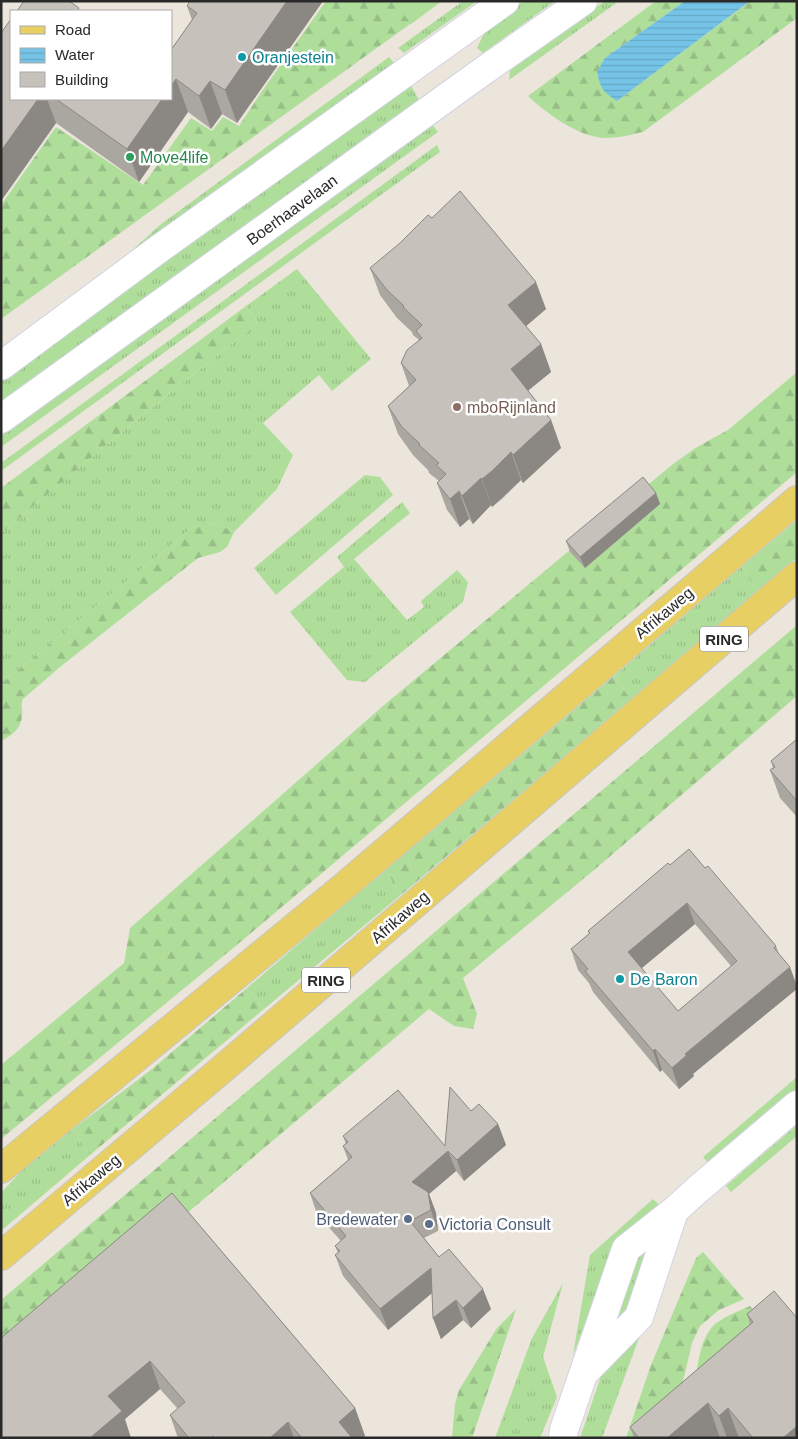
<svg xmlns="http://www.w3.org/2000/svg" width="798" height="1439" font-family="Helvetica,sans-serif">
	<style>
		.grass { fill: url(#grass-tufts) }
		.forest { fill: url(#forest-firs) }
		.park { fill: #afde9b }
		.water { fill: url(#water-rules) }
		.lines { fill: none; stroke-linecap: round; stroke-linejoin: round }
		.minor-casing { stroke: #d1d4e1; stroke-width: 30 }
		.major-casing { stroke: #c7c7c7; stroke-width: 30 }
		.minor { stroke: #fff; stroke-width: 28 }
		.major { stroke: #e8cf64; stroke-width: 28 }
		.wall { fill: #aaa7a1; fill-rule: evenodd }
		.shaded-wall { fill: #8b8883 }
		.building { fill: #c6c2bb; stroke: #8b8883; fill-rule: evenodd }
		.culture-dot { fill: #0f9aa8; stroke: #fff; stroke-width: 2 }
		.leisure-dot { fill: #2e9e5b; stroke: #fff; stroke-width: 2 }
		.education-dot { fill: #8d6e63; stroke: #fff; stroke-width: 2 }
		.service-dot { fill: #5c6f8a; stroke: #fff; stroke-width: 2 }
		.labels { text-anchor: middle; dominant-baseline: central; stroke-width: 5; stroke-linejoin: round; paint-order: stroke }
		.shield { fill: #fff; stroke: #696969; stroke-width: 1 }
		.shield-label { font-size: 15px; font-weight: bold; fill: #292929 }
		.culture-label { font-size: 16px; fill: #0d838f; stroke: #fff; text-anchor: start }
		.leisure-label { font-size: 16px; fill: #27864d; stroke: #fff; text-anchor: start }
		.street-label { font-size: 16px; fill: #292929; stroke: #fff }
		.education-label { font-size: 16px; fill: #785e54; stroke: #fff; text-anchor: start }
		.service-label { font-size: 16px; fill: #4e5e75; stroke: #fff; text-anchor: end }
	</style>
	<defs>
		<pattern id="grass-tufts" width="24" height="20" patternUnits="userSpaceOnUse" patternTransform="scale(1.25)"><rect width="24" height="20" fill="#afde9b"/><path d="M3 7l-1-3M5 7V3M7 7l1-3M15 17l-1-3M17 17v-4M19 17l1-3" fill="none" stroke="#97be86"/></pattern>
		<pattern id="forest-firs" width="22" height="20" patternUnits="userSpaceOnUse" patternTransform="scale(1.25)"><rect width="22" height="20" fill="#afde9b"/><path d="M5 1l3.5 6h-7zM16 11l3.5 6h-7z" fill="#97be86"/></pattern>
		<pattern id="water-rules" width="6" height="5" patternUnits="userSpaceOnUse" patternTransform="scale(1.25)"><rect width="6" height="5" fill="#75c4e7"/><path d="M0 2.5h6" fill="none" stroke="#65a8c6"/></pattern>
	</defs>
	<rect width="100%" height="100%" fill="#ebe5dc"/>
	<path class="grass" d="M463 1H477L404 53 398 48Z
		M523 1H555L483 53 477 48 487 27Z
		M605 1H619L509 80 510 70Z
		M389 57 394 63 128 254 160 225Z
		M410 84 419 100 1 401V378Z
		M432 124 438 132 1 447V436Z
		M437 145 440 152 1 471V463Z
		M297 269 371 359 332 391 319 375 263 423 293 455 277 489 234 532C217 523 211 521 192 528L1 684V533L134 422 258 323 246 306Z
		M365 475 380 477 393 495 276 595 254 568Z
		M402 502 410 513 354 559 407 620 424 607 421 601 457 570 468 582 463 602 365 682 347 680 290 612 344 567 337 557Z
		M741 567 758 591 631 700 614 676Z
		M385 870 402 894 264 1009 247 988Z
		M797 1077V1093L711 1166 703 1157Z
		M797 1125V1136L731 1192 726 1186Z
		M73 1129 90 1155 1 1231V1193L25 1167Z
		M653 1199 661 1207 615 1250 573 1355 590 1255Z
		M658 1233 630 1312 600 1347 631 1259Z
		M563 1283 543 1357 557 1397 540 1438H495L532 1338Z
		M642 1330 602 1438H580L602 1373Z"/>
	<path class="forest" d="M326 1H442L1 319V205L56 127 143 185 191 118 212 131 223 117 239 126 262 91Z
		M656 1H685L605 58 617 101 750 1H797V18L643 132C630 135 618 138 605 138 578 137 546 113 528 96Z
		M246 306 258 323 134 422 1 533V488Z
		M797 372V472L244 939 1 1139V1065L124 963 130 928 383 706 673 464 697 447 728 430Z
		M797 520V558L758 591 741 567Z
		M205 523 220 525 234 532 227 547 220 552 198 558 60 667 23 699C20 706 23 709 22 716 21 729 12 735 1 741V684L192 528Z
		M797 625V696L594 870 463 978 477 1014 473 1029 454 1026 429 1009 1 1370V1300Z
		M614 676 631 700 402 894 385 870Z
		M247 988 264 1009 90 1155 73 1129 152 1069Z
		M703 1252 744 1299 719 1310 700 1326 692 1343 678 1403 644 1438H626L651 1365 696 1258Z
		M750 1306 770 1330 696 1374C699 1358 701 1340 712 1327 720 1318 739 1311 750 1306Z
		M516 1309 472 1438H452L455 1404 459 1390 497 1328Z"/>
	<path class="park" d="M394 1H442L411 24Z"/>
	<path class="water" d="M685 1H750L617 101C602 91 601 89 597 72L605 58Z"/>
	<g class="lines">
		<g class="minor-casing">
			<path id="minor" d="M1 366 156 251 505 1
				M1 419 479 74 583 1
				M587 1370 639 1317 674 1211
				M563 1438 564 1430 626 1249 674 1211 697 1190 797 1105"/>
		</g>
		<g class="major-casing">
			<path id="major" d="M1 1169 341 889 797 500
				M1 1256 227 1065 797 576"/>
		</g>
		<use href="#minor" class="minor"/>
		<use href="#major" class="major"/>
	</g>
	<path class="wall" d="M323 1 237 123 222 114 211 129 188 112 139 182 56 123 1 201V33L11 99H171V50L192 20 187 6Z
		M370 268 546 309 526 326 541 344 551 372 528 391 551 420 561 448 523 483 521 480 502 499 492 507 491 505 473 524 469 519 460 527 447 510 437 483 439 481 429 473 428 470 413 455 398 434 388 406 409 386 401 363 419 340 413 335 412 332 397 318 380 295Z
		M656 493 660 504 585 568 570 552 566 541Z
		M797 739V817L780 798 770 770 773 768 771 761Z
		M705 868 776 946 779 954 693 1074 694 1076 679 1089 662 1070 660 1072 593 992 589 983 578 970 571 949 589 934 588 931ZM695 924 731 966 678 1011 641 968Z
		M471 1111 498 1124 506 1145 464 1181 456 1171 429 1194 436 1213 438 1231 424 1238 439 1257 491 1309 471 1328 463 1320 441 1339 433 1318 432 1293 388 1330 343 1276 335 1255 338 1253 335 1246 341 1241 317 1214 310 1193 348 1160 343 1146 346 1144 343 1136 445 1146Z
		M172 1193 355 1408 365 1436 363 1438H178L170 1415 178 1409 160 1389 125 1419 1 1438Z
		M747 1314 797 1318V1438H634L630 1427 750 1324Z"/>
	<path class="shaded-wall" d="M287 1H323L237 123 225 90Z
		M176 79 188 112 139 182 127 149 162 99H171V86Z
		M210 81 222 114 211 129 199 96Z
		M38 99H47L56 123 1 201V151Z
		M536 282 546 309 518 333 508 305Z
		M541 344 551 372 521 396 511 369Z
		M551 420 561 448 523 483 513 455Z
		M511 452 521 480 492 507 482 479Z
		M481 478 491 505 473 524 462 496Z
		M459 491 469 519 460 527 450 499Z
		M656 493 660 504 585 568 580 557Z
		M687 903 695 924 636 973 628 952Z
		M790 967 797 986V989L693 1074 694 1076 679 1089 672 1068 685 1054Z
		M655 1049 662 1070 660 1072 653 1051Z
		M498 1124 506 1145 464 1181 457 1160Z
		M448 1151 456 1171 429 1194 436 1213 438 1231 431 1210 412 1182Z
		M431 1268 438 1288 388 1330 380 1309Z
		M483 1289 491 1309 471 1328 463 1308Z
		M456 1300 463 1320 441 1339 433 1318Z
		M150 1361 160 1389 125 1419 131 1438H92L108 1396Z
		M708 1403 720 1438H667Z
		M355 1408 365 1436 363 1438H345L339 1422Z
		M728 1408 739 1438H727L719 1416Z
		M288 1422 294 1438H270Z
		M797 1426V1438H783Z"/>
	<path class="building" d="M24 1H69L79 8 77 11H17Z
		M190 1H287L225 90 210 81 199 96 176 79 171 86V50L197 13 187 6Z
		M11 19V99H38L1 151V33Z
		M56 99H162L127 149Z
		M460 191 536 282 508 305 541 344 511 369 551 420 513 455 511 452 492 471 482 479 481 478 462 496 459 491 450 499 437 483 446 474 436 465 439 463 419 445 420 444 402 427 388 406 416 380 401 363 407 350 422 338 416 331 422 325 403 307 404 306 387 290 370 268 400 243 428 215 432 218Z
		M643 477 656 493 580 557 566 541Z
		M797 739V801L770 770 775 767 771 761Z
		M689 849 705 868 708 866 776 946 774 948 790 967 685 1054 687 1055 672 1068 655 1049 653 1051 585 971 588 969 571 949 590 933 588 931 668 863 670 865ZM687 903 737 961 678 1011 628 952Z
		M450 1087 471 1111 479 1104 498 1124 457 1160 448 1151 412 1182 428 1192 431 1210 410 1221 439 1257 449 1249 483 1289 463 1308 456 1300 433 1318 431 1268 380 1309 335 1255 340 1251 335 1246 346 1236 310 1193 352 1157 343 1146 348 1142 343 1136 398 1090 445 1146Z
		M172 1193 355 1408 339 1422 352 1438H302L288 1422 270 1438H214L213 1436 211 1438H189L170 1415 185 1402 150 1361 108 1396 122 1411 91 1437 92 1438H1V1338Z
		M774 1291 797 1318V1426L783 1438H753L728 1408 719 1416 708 1403 667 1438H639L630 1427 753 1322 747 1314Z"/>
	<g class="culture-dot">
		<circle cx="242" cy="57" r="5"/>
		<circle cx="620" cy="979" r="5"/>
	</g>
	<circle class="leisure-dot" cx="130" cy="157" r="5"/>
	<circle class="education-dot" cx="457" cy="407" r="5"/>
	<g class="service-dot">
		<circle cx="408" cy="1219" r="5"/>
		<circle cx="429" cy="1224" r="5"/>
	</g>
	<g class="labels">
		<g class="shield">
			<rect x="700" y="626.5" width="48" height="25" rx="4"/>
			<rect x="302" y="967.5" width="48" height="25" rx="4"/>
		</g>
		<g class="shield-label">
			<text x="724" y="639">RING</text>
			<text x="326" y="980">RING</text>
		</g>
		<g class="culture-label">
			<text x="252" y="57">Oranjestein</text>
			<text x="630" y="979">De Baron</text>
		</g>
		<g class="leisure-label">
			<text x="140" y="157">Move4life</text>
		</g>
		<g class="street-label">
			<text transform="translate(292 210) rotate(-36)">Boerhaavelaan</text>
			<text transform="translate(664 613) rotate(-40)">Afrikaweg</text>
			<text transform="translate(400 917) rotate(-41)">Afrikaweg</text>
			<text transform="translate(91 1180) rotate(-40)">Afrikaweg</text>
		</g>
		<g class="education-label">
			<text x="467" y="407">mboRijnland</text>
		</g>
		<g class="service-label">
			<text x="398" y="1219">Bredewater</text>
			<text x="439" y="1224" text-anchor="start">Victoria Consult</text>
		</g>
	</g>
	<rect width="798" height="1439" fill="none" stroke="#292929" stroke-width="5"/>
	<rect x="10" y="10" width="162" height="90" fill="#ffffff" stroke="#a9a9a9"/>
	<rect x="20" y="26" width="25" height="8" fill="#e8cf64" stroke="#a9a9a9"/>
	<text x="55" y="35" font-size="15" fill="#292929">Road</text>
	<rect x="20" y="48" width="25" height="15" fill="url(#water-rules)" stroke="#a9a9a9"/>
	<text x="55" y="60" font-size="15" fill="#292929">Water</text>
	<rect x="20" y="72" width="25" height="15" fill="#c6c2bb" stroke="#a9a9a9"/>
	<text x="55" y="85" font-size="15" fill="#292929">Building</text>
</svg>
